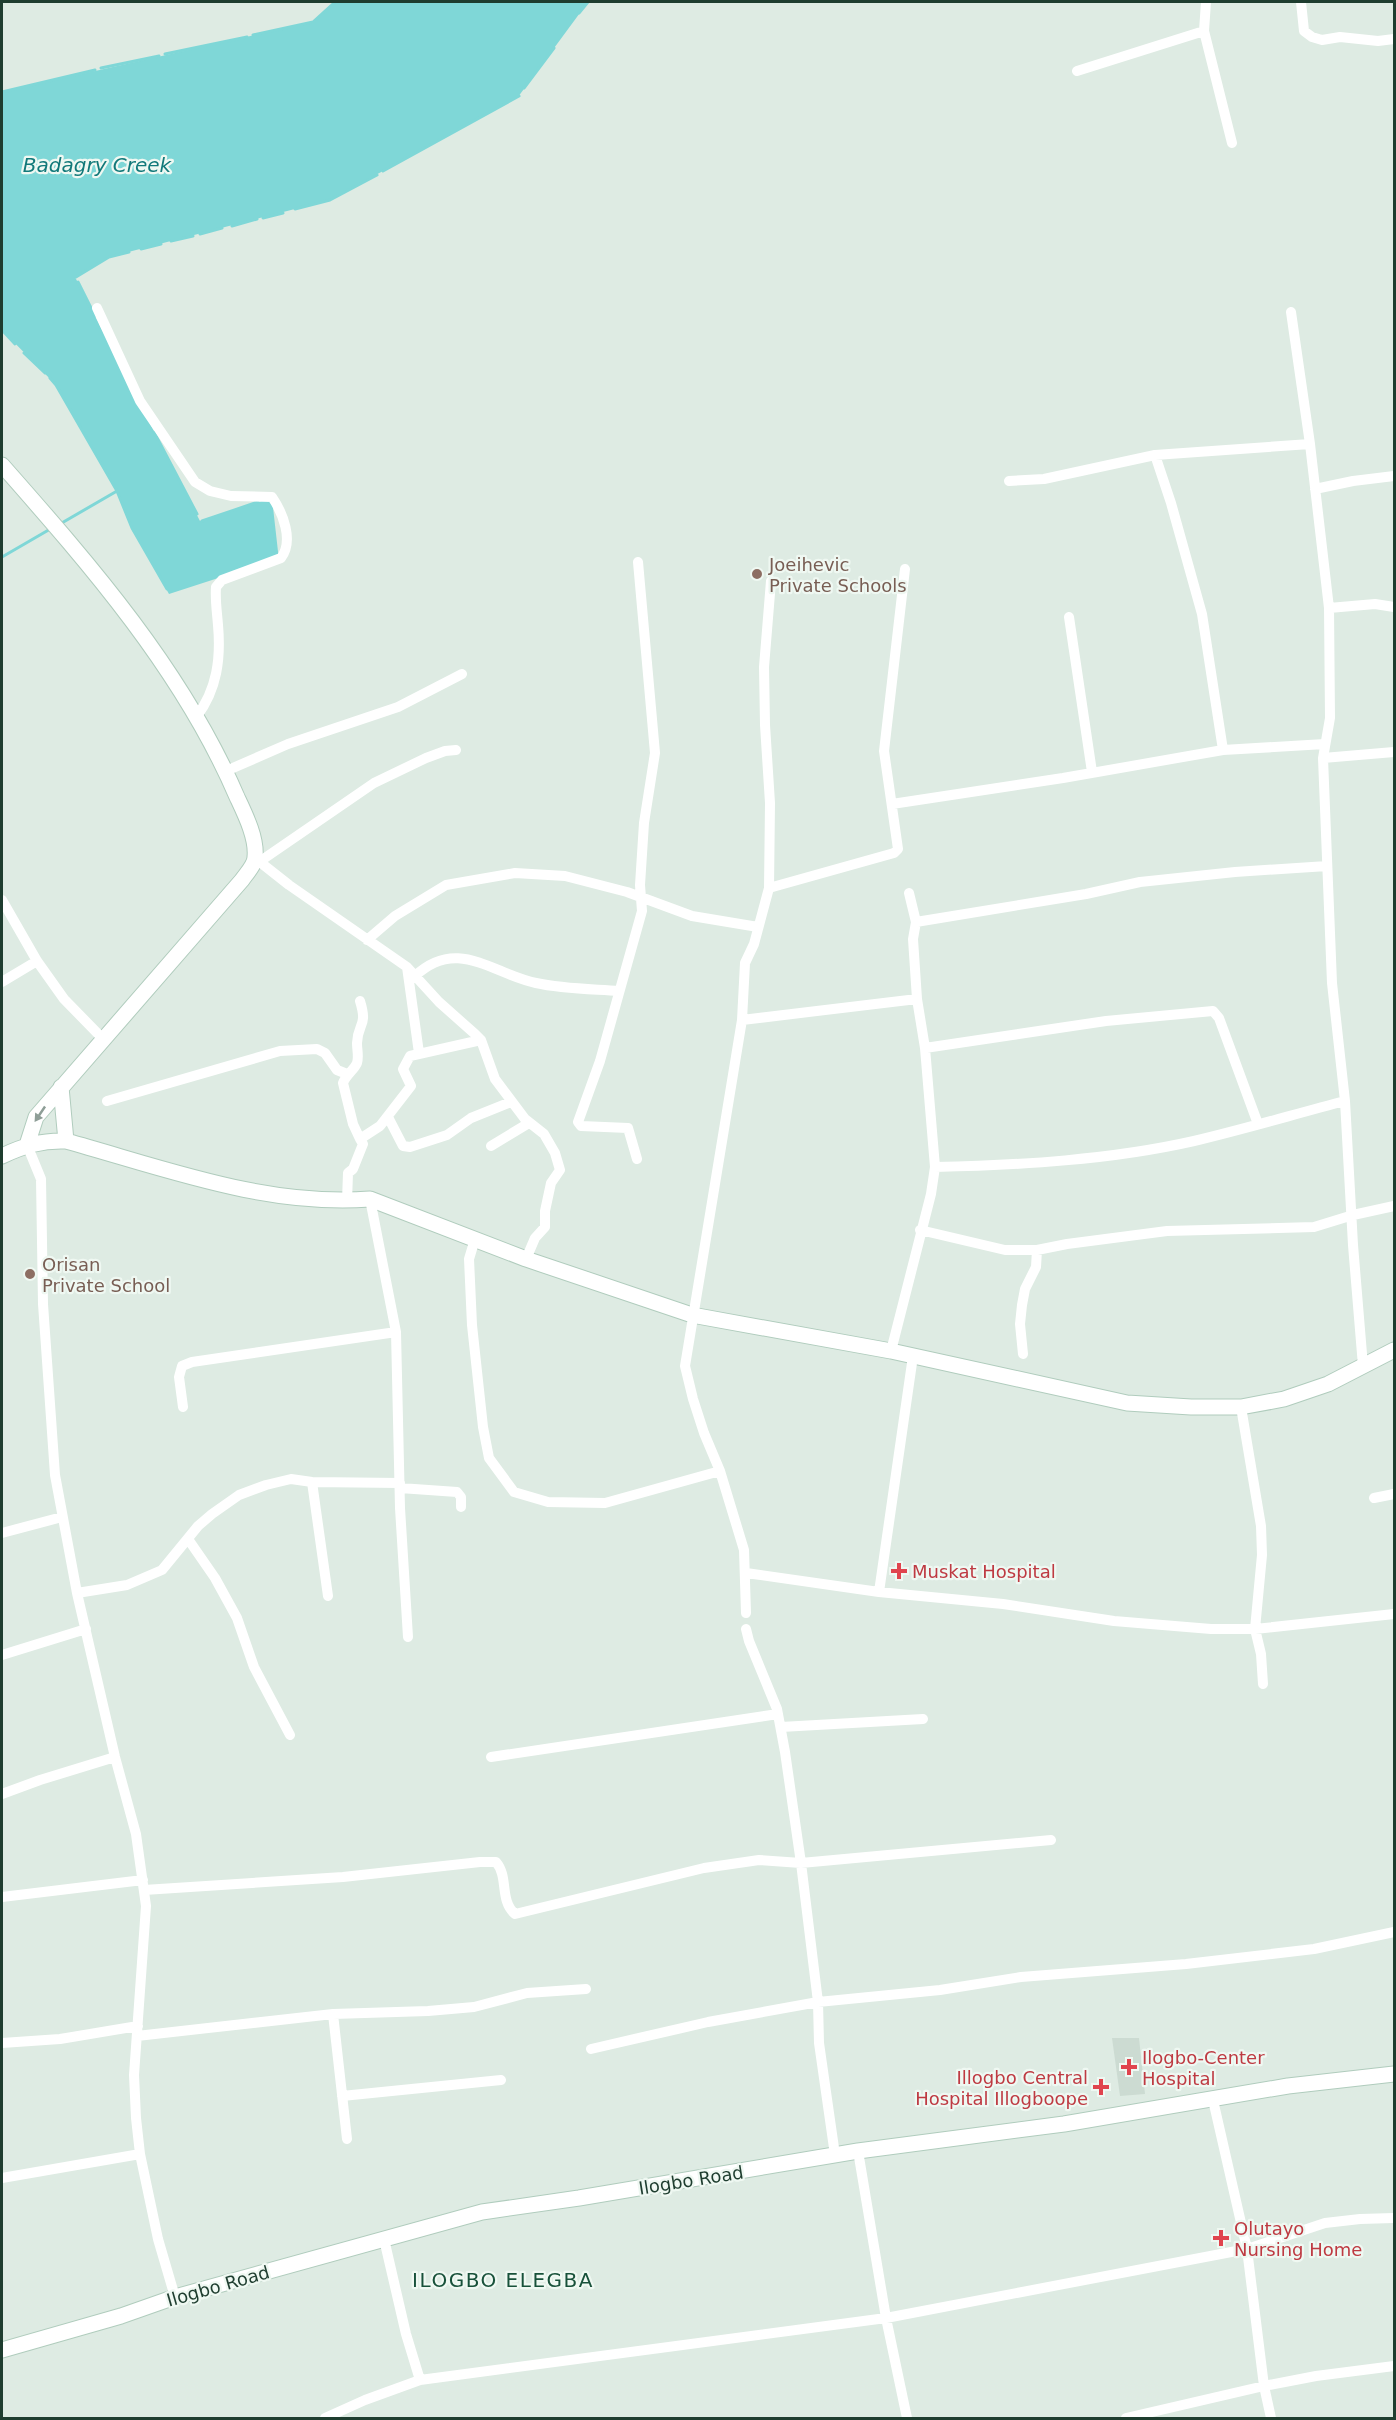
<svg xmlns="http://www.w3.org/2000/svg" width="1396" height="2420" font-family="'DejaVu Sans',sans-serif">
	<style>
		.built { fill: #ccdbd2 }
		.water { fill: #7fd7d7 }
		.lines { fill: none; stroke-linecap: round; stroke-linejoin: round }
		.stream { stroke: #7fd7d7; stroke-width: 3 }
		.secondary-casing { stroke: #b0ccbd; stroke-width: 17 }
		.street { stroke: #fff; stroke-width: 10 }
		.secondary { stroke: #fff; stroke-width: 15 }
		.oneway { fill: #8e9e97 }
		.education-dot { fill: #8d6e63; stroke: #eff8f2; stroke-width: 2 }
		.health-dot { fill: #e0444e; stroke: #eff8f2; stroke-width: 2 }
		.labels { text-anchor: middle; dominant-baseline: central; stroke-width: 4.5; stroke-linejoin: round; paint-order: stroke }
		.education-label { font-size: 18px; fill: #785e54; stroke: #eff8f2; text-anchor: start }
		.health-label { font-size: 18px; fill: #be3a42; stroke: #eff8f2; text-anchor: start }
		.street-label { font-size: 18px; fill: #1e3d2f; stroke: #eff8f2 }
		.water-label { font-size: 20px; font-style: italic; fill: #12797a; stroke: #eff8f2 }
		.neighbourhood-label { font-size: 20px; letter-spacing: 1.5px; fill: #18513a; stroke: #eff8f2 }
	</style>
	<rect width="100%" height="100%" fill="#deebe3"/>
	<path class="built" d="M1112 2038H1139L1145 2094 1120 2096Z"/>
	<path class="water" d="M335 2H588L518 97 330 200 109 257 75 277 200 521 271 498 277 559 169 594 132 528 117 491 56 385 2 330V92L313 22Z"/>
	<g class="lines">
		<path class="stream" d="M579 13 588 2
			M253 35 313 22 335 2
			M165 54 247 37
			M101 68 159 56
			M524 88 554 48
			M2 92 95 70
			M383 171 519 96
			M295 209 330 200 377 175
			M263 218 283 213
			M232 226 257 219
			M200 234 222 228
			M171 241 193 236
			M141 249 161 244
			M76 277 109 257 129 252
			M78 282 95 316
			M2 330 15 344
			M24 353 45 373
			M50 378 56 385 117 491 132 528 167 589
			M154 432 197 514
			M271 503 277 556
			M202 521 258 502
			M60 524 117 491
			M2 557 52 528"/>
		<g class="secondary-casing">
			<path id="secondary" d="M2 465C91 566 183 671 237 797 245 814 257 838 255 857 255 865 246 874 242 880L36 1117 27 1145
				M61 1087 66 1141
				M2 1156C23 1146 42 1140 66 1141 164 1168 266 1207 370 1199L526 1259 692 1315 891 1351 1127 1403 1191 1407H1241L1284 1399 1328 1384 1394 1350
				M2 2350 121 2316 175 2297 482 2212 579 2198 858 2151 1064 2124 1288 2086 1394 2074"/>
		</g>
		<path class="street" d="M1206 2 1204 31 1232 143
			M1301 2 1304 31 1312 37 1322 40 1340 37 1378 41 1394 39
			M1077 71 1204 31
			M97 308 140 401 195 482 210 491 231 496 272 497C283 513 294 541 281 558L222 580 216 587C215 600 217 612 218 625 221 659 217 689 197 716
			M1291 312 1310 444 1329 608 1330 718 1323 758 1332 983 1345 1101 1353 1245 1363 1366
			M1155 455 1171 503 1202 614 1223 750
			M1009 481 1044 479 1155 455 1310 444
			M1315 489 1353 481 1394 476
			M1329 608 1375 604 1394 607
			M1069 617 1092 772
			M1323 758 1394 752
			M226 771 288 744 398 707 462 674
			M892 804 1063 778 1223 750 1325 744
			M256 859 289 885 407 967 439 1002 475 1034 481 1040 495 1079 525 1119 544 1134 555 1153 560 1170 551 1183 545 1211V1227L535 1238 526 1259
			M259 862 374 783 426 758 445 751 456 750
			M769 888 894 853 898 849 884 751 905 569
			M2 900 37 961 64 999 104 1040
			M916 922 1086 894 1140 882 1235 872 1327 866
			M367 940 395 916 446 885 515 873 565 876 627 892 692 916 758 927
			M407 967 419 1053
			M415 976C457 937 491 973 536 983 563 989 592 989 619 991
			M2 982 37 961
			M742 1020 917 999
			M925 1048 1106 1021 1213 1011 1219 1018 1258 1124
			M107 1101 280 1051 317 1049 325 1053 337 1070 347 1074
			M388 1117 403 1146 410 1147 447 1135 471 1118 511 1102
			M360 1139 353 1124 343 1083C346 1075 354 1070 357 1063 359 1057 357 1050 357 1043 358 1022 368 1027 360 1001
			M27 1145 41 1179 43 1304 55 1475 77 1593 115 1757 136 1834 146 1906 134 2075 136 2118 140 2154 158 2239 175 2297
			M491 1146 529 1123
			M637 1159 628 1128 581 1126 578 1122 600 1061 642 911 640 885 644 823 655 753 638 562
			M935 1167C1021 1165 1110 1160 1194 1141 1245 1129 1295 1114 1345 1101
			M370 1199 396 1332 400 1508 408 1637
			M347 1201 348 1173 353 1169 363 1144 360 1139 380 1126 411 1086 403 1069 410 1056 481 1040
			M920 1230 1005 1250H1037L1067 1244 1167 1231 1314 1227 1353 1215 1394 1206
			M475 1239 469 1259 472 1325 483 1427 489 1458 514 1492 548 1502 605 1503 720 1471
			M891 1351 931 1194 935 1167 925 1048 917 999 913 939 916 922 909 893
			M1023 1354 1020 1324 1022 1305 1025 1289 1036 1267 1037 1250
			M183 1407 179 1377 182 1366 192 1362 396 1332
			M1241 1407 1261 1526 1262 1555 1255 1629 1261 1654 1263 1684
			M312 1482 328 1596
			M400 1488 457 1492 461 1497V1507
			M1374 1498 1394 1494
			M2 1533 62 1517
			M188 1539 215 1578 237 1618 254 1667 290 1735
			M746 1573 879 1592 1003 1604 1114 1621 1211 1629H1255L1394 1614
			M879 1592 913 1356
			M77 1593 127 1585 162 1570 198 1526 212 1514 239 1495 266 1485 291 1479 312 1482 400 1483
			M746 1613 744 1550 720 1471 704 1433 693 1399 685 1366 742 1020 745 963 754 944 769 888 770 803 765 725 764 667 771 581
			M746 1629 749 1641 777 1709 785 1752 801 1863 818 2002 819 2043 835 2155
			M2 1655 86 1629
			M781 1727 923 1719
			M491 1757 778 1714
			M2 1794 40 1780 115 1757
			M144 1890 343 1877 480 1862H496C509 1877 499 1900 515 1914L704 1868 759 1860 801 1863 1051 1840
			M2 1897 143 1880
			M333 2014 347 2139
			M137 2036 333 2014 428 2011 474 2007 527 1993 586 1989
			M2 2043 60 2039 138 2026
			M591 2049 708 2022 818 2002 940 1990 1021 1977 1186 1964 1314 1949 1394 1932
			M342 2096 501 2080
			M1213 2100 1247 2249 1264 2386 1271 2418
			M858 2151 886 2318 907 2418
			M2 2178 140 2154
			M384 2239 406 2334 420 2380
			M325 2418 365 2400 420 2380 886 2318 1247 2249 1325 2223 1360 2219 1394 2218
			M1126 2418 1264 2386 1316 2376 1394 2366"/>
		<use href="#secondary" class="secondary"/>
	</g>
	<defs><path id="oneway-solid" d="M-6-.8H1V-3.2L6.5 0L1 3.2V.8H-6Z" transform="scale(1.5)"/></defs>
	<use class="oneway" href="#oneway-solid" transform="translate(40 1114) rotate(124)"/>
	<g class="education-dot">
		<circle cx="757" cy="574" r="6"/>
		<circle cx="30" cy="1274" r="6"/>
	</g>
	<g class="health-dot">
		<path d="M896 1562h6v6h6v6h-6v6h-6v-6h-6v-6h6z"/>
		<path d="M1126 2058h6v6h6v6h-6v6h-6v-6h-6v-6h6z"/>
		<path d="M1098 2078h6v6h6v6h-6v6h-6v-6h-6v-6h6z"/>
		<path d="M1218 2229h6v6h6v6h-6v6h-6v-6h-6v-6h6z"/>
	</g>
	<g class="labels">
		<g class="education-label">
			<text x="769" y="564">Joeihevic<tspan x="769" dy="21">Private Schools</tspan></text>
			<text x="42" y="1264">Orisan<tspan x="42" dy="21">Private School</tspan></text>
		</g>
		<g class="health-label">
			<text x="912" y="1571">Muskat Hospital</text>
			<text x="1142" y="2057">Ilogbo-Center<tspan x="1142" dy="21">Hospital</tspan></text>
			<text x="1088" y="2077" text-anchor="end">Illogbo Central<tspan x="1088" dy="21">Hospital Illogboope</tspan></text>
			<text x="1234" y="2228">Olutayo<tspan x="1234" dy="21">Nursing Home</tspan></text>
		</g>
		<g class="street-label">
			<text transform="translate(691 2180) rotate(-9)">Ilogbo Road</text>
			<text transform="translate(218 2286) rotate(-16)">Ilogbo Road</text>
		</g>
		<g class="water-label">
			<text x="97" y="165">Badagry Creek</text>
		</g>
		<g class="neighbourhood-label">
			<text x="503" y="2280">ILOGBO ELEGBA</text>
		</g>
	</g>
	<rect width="1396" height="2420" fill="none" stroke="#1e3d2f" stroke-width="6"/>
</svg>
